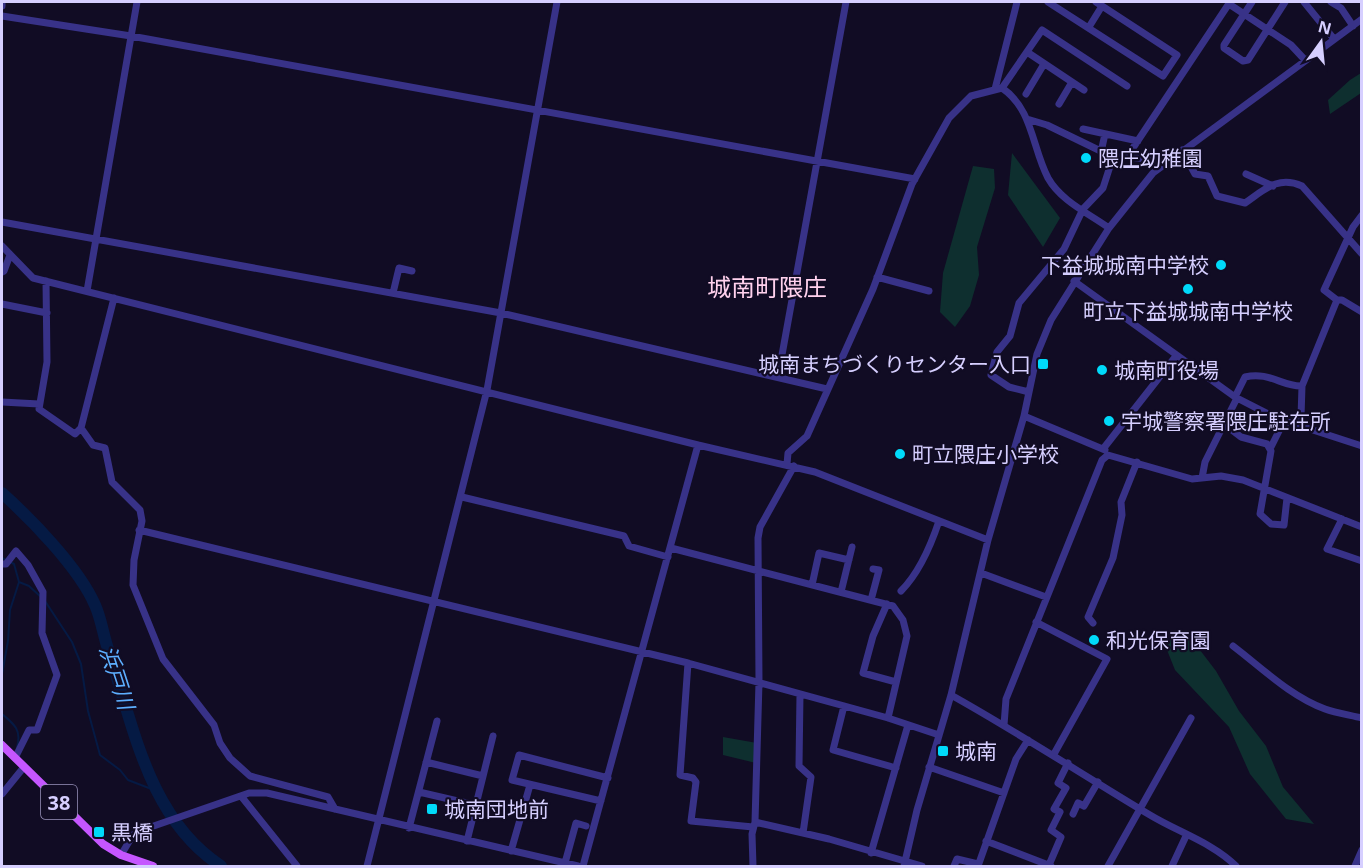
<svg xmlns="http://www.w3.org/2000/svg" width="1363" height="868" font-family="'Noto Sans','Noto Sans JP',sans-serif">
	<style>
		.green { fill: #0e2f2f }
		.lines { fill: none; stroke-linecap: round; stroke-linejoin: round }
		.stream { stroke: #051a44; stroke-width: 2 }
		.river { stroke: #051a44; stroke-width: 12 }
		.minor { stroke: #383288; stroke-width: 7 }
		.major { stroke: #c556ff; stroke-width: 8 }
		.poi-dot { fill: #00dafa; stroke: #110c24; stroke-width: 2 }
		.labels { text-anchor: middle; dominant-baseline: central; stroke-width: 4.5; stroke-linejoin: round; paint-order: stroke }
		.shield { fill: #110c24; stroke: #9b94bd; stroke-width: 1.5 }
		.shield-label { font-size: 20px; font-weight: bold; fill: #d6cfff }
		.poi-label { font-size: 21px; fill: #d6cfff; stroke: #110c24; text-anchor: start }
		.water-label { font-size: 22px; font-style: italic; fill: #5dafff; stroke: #110c24 }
		.quarter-label { font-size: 24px; fill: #ffd1ed; stroke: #110c24 }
	</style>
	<rect width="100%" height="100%" fill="#110c24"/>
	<path class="green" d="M1361 73V93L1330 114 1328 100 1350 80Z
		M1012 153 1060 218 1043 247 1008 195Z
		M973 166 994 169 995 188 977 247 979 275 970 306 955 327 940 312 943 273Z
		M1170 635 1190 637 1216 671 1239 711 1266 746 1283 787 1314 824 1286 819 1250 774 1229 727 1175 670 1167 650Z
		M723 737 757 743 756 763 723 755Z"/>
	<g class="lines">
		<path class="stream" d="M2 558 14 564 19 582 10 610 8 641 2 674
			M19 582 29 586 41 597
			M45 601 72 642 81 664 88 711 100 755 120 770 128 780 154 790
			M2 714C14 724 22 730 17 747"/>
		<path class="river" d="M2 493C31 519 79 568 95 605 101 618 103 634 108 649 134 727 148 818 221 866"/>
		<path class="minor" d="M1048 2 1163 76 1177 55 1096 2
			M1252 2 1224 45V48L1243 61 1248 60 1285 2
			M1304 2 1334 39
			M1331 2 1341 8 1353 26
			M1229 4 1291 45 1305 60
			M2 6V2
			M2 16 131 36 915 179
			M1089 27 1102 6
			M1027 52 1084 90
			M1002 88 1042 30 1127 86
			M995 89 1017 2
			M1026 94 1044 64
			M1059 104 1072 82
			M1027 119 1047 125 1113 157
			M1083 129 1138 141
			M1182 150 1195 174 1208 176 1217 196 1245 203C1264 190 1278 175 1302 186L1362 254
			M1101 152 1105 134
			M1168 161 1127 157 1230 2
			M1246 174 1273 186
			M1362 215 1353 227 1324 290 1337 300H1342L1362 312
			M2 222 501 313 827 389
			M2 246 33 278 698 445 815 472 988 540
			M2 272 4 271 10 255
			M877 277 929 291
			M46 281 47 362 39 409 75 434 81 428
			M1074 281 1235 397 1276 418 1362 446
			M87 291 137 2
			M393 293 399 268 412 271
			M114 298 81 428 93 445 105 448 112 482 140 510 142 521 134 560 133 585 163 659 214 725 220 743 230 758 250 776 328 797 335 809
			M2 304 47 313
			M778 377 846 2
			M1029 392 1009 387 991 375 997 352 1010 336 1019 303 1064 249 1083 209 1103 188 1113 157H1127
			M1235 397 1245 377C1269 371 1283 387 1302 386
			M1237 398 1224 424 1241 437 1267 444 1271 451 1260 514 1271 524 1284 525 1287 498
			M2 402 39 404
			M1024 416 1105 450
			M1298 425 1301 417 1302 386 1337 300
			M1271 447 1284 421
			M1103 449 1176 356
			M787 464 788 453 807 436 873 289 912 184 949 118 971 96 1002 88C1033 109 1032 148 1048 178 1061 201 1088 213 1109 228
			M1202 478 1205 462 1224 424
			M462 497 624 536 629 546 668 557
			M1342 519 1327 549 1362 561
			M139 530 688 663 888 718 939 735
			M671 548 893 606 903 620 907 636 888 718
			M2 564H6L16 551 28 565 43 592 42 633 57 675 37 730H29L15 758
			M981 573 1046 597
			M812 585 819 553 849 560
			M901 591C918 574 931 545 939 521
			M841 592 852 547
			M871 600 879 570 873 569
			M887 604 873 636 863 673 896 682
			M1036 622 1107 659 1054 754
			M1093 623 1088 617 1113 558 1122 515 1121 502 1137 462
			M1233 646C1262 668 1290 696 1325 709 1336 713 1350 715 1362 718
			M688 663 680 775 693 778 696 782 691 821 753 827
			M800 694 799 766 811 777 803 833
			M951 695C1019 733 1083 775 1150 815 1178 832 1213 843 1236 866
			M844 706 833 750 896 768
			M1004 725 1006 699 1102 460 1108 455 1192 479 1221 476 1243 480 1362 527
			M426 762 483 776
			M929 767 1004 793
			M419 792 475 805
			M2 794 24 767
			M241 796 297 866
			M601 801 512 780 519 755 608 778
			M1073 814 1078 803 1084 806 1098 782
			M755 822 829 839 922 866
			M409 828 437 721
			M467 841 493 736
			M986 841 1051 866
			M511 851 530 785
			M871 853 908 725
			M121 855 133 835 145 829 249 793H267L578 866
			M565 863 576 823 586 826
			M1049 865 1061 837 1051 830 1060 812 1054 809 1066 788 1058 783 1068 763
			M367 866 487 390 557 2
			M583 866 698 445
			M753 866 752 834 755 822 759 682 758 538 760 527 794 466
			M904 866 917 810 951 695 988 540 1024 416 1037 354 1051 320 1109 228 1153 173 1362 19
			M954 866 957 859 978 864
			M978 866 1016 759 1028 740
			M1108 866 1191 718
			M1172 866 1186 836
			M1355 866 1362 850"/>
		<path class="major" d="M2 745 103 844 121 855 153 866"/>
	</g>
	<g class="poi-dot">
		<circle cx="1086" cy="158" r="6"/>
		<circle cx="1221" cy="265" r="6"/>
		<circle cx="1188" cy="289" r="6"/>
		<rect x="1037" y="358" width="12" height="12" rx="3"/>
		<circle cx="1102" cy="370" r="6"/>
		<circle cx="1109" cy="421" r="6"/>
		<circle cx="900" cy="454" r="6"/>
		<circle cx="1094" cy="640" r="6"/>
		<rect x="937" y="745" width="12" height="12" rx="3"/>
		<rect x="426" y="803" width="12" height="12" rx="3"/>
		<rect x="93" y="826" width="12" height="12" rx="3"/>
	</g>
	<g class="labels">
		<rect class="shield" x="41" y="785" width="36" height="34" rx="4.5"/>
		<g class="shield-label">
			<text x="59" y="802">38</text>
		</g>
		<g class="poi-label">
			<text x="1098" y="158">隈庄幼稚園</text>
			<text x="1209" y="265" text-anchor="end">下益城城南中学校</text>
			<text x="1188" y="311" text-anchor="middle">町立下益城城南中学校</text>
			<text x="1031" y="364" text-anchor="end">城南まちづくりセンター入口</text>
			<text x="1114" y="370">城南町役場</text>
			<text x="1121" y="421">宇城警察署隈庄駐在所</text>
			<text x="912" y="454">町立隈庄小学校</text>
			<text x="1106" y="640">和光保育園</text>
			<text x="955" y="751">城南</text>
			<text x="444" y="809">城南団地前</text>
			<text x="111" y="832">黒橋</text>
		</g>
		<g class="water-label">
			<text transform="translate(118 677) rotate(72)">浜戸川</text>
		</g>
		<g class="quarter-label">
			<text x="767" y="286">城南町隈庄</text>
		</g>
	</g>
	<rect width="1363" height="868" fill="none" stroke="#d6cfff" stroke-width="6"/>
	<g transform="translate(1321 42) rotate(15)" stroke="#110c24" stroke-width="4.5" paint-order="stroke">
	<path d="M0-4.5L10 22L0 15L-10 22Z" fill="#d6cfff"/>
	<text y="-9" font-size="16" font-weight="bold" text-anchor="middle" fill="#d6cfff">N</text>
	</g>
</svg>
